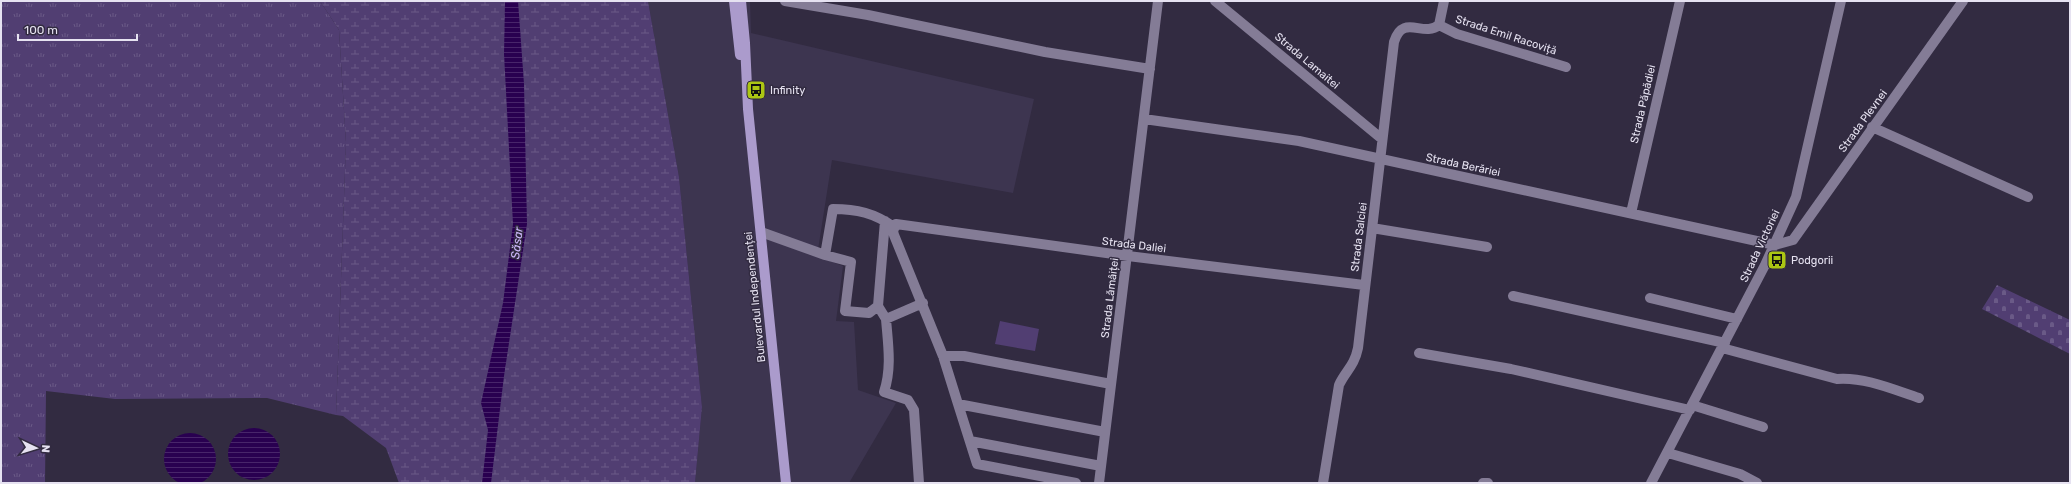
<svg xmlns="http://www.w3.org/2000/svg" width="2071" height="484" font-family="Rubik,sans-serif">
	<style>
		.built { fill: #3d3550 }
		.grass { fill: url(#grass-tufts) }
		.wetland { fill: url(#wetland-marsh) }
		.cemetery { fill: url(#cemetery-stones) }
		.pitch { fill: #513e72 }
		.water { fill: url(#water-rules) }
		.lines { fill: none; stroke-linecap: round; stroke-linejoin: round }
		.minor { stroke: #847c96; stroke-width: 10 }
		.major { stroke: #ab9bcc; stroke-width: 10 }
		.labels { text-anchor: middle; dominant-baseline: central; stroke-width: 3; stroke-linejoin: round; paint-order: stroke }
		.street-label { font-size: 11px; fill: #e6e2f1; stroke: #322b41 }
		.poi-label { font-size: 11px; fill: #e6e2f1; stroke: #322b41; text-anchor: start }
		.water-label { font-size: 12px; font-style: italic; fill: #ceb9fc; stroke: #322b41 }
	</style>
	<defs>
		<pattern id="grass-tufts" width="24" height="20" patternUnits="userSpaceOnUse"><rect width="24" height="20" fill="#513e72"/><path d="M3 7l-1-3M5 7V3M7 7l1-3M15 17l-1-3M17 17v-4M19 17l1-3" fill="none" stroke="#6a5a87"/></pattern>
		<pattern id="wetland-marsh" width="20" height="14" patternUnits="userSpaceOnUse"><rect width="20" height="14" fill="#513e72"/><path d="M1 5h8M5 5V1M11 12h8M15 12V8" fill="none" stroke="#6a5a87"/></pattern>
		<pattern id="cemetery-stones" width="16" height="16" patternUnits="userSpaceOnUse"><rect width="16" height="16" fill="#513e72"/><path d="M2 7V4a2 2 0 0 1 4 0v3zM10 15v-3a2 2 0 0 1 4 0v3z" fill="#6a5a87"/></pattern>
		<pattern id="water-rules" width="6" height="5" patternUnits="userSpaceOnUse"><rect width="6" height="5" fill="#290050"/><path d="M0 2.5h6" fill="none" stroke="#48256a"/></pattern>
	</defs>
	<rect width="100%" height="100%" fill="#322b41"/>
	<path class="built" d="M648 1H750L751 33 1034 99 1013 193 832 160 817 256 843 266 836 321 854 322 858 390 896 403 849 483H695L702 407 679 177Z"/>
	<path class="grass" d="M1 1H320L339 30 346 143 336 415 267 398 115 399 46 391 45 483H1Z"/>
	<path class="wetland" d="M320 1H648L679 177 702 407 695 483H399L386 448 343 416 336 415 346 143 339 30Z"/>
	<path class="cemetery" d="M1997 285 2070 320V354L1982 309Z"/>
	<path class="pitch" d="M1000 321 1039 329 1035 351 995 344Z"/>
	<path class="water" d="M505 1H518L524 84 527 224 504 376 491 483H482L488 430 481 403 503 303 513 224 504 54Z
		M228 454a26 26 0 1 1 52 0a26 26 0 1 1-52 0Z
		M164 459a26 26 0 1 1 52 0a26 26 0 1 1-52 0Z"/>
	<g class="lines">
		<path class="minor" d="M785 1 868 15 1045 52 1150 69
			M1215 1 1382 139
			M1444 1 1439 25 1457 34 1566 67
			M1144 119 1299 141 1775 245 1793 240 1963 1
			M1872 127 2028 197
			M1631 213 1680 1
			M1372 228 1487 247
			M761 232 825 255 851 262 845 311 869 313 878 306 886 319
			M825 255 833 209C857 209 874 213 894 227
			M1513 296 1725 343
			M1650 298 1737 319
			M878 306 885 221
			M1722 348 1837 379C1865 377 1892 389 1919 398
			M1419 353 1511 369 1690 410
			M943 356H964L1111 384
			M958 404 977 464 1076 483
			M1692 405 1763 427
			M1105 432 958 404 943 356 894 235 893 231 896 224 1128 256 1364 285
			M970 441 1101 466
			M1668 453 1740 474 1757 483
			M919 483 914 410 908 400 884 392C892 368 888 344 886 319L923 303
			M1099 483 1158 1
			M1323 483 1339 385C1346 370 1354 367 1358 348L1394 42C1403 13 1423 38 1439 25
			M1483 483H1488
			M1651 483 1765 265 1796 197 1841 1"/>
		<path class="major" d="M734 1 740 55
			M741 1 745 43 748 109 786 483"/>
	</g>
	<defs>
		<g id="bus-square" transform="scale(1)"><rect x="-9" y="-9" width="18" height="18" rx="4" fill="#acc613" stroke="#322b41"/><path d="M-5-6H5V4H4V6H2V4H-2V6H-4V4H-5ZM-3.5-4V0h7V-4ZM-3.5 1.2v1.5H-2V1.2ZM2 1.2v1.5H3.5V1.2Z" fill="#111"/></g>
	</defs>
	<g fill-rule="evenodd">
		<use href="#bus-square" x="756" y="90"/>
		<use href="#bus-square" x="1777" y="260"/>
	</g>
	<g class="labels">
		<g class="street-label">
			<text transform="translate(1506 35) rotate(18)">Strada Emil Racoviță</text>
			<text transform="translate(1307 61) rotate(40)">Strada Lamaitei</text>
			<text transform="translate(1643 104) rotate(-77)">Strada Păpădiei</text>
			<text transform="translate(1863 121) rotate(-54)">Strada Plevnei</text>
			<text transform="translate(1463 165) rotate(12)">Strada Berăriei</text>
			<text transform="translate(1359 237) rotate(-83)">Strada Salciei</text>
			<text transform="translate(1134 245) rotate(7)">Strada Daliei</text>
			<text transform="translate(1760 246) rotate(-65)">Strada Victoriei</text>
			<text transform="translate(755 297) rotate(-96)">Bulevardul Independenței</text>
			<text transform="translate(1110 298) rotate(-83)">Strada Lămâiței</text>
		</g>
		<g class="poi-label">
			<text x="770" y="90">Infinity</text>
			<text x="1791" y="260">Podgorii</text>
		</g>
		<g class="water-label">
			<text transform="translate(517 243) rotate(-83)">Săsar</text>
		</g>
	</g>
	<rect width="2071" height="484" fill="none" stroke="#e6e2f1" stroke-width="4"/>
	<g transform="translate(36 448) rotate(94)" stroke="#322b41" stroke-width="3" paint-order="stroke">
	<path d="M0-3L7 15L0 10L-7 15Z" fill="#e6e2f1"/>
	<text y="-6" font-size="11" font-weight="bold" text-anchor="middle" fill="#e6e2f1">N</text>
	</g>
	<path d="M18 34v6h119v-6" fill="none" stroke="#e6e2f1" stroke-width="2"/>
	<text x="24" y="34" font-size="12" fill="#e6e2f1" stroke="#322b41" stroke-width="3" paint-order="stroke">100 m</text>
</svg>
